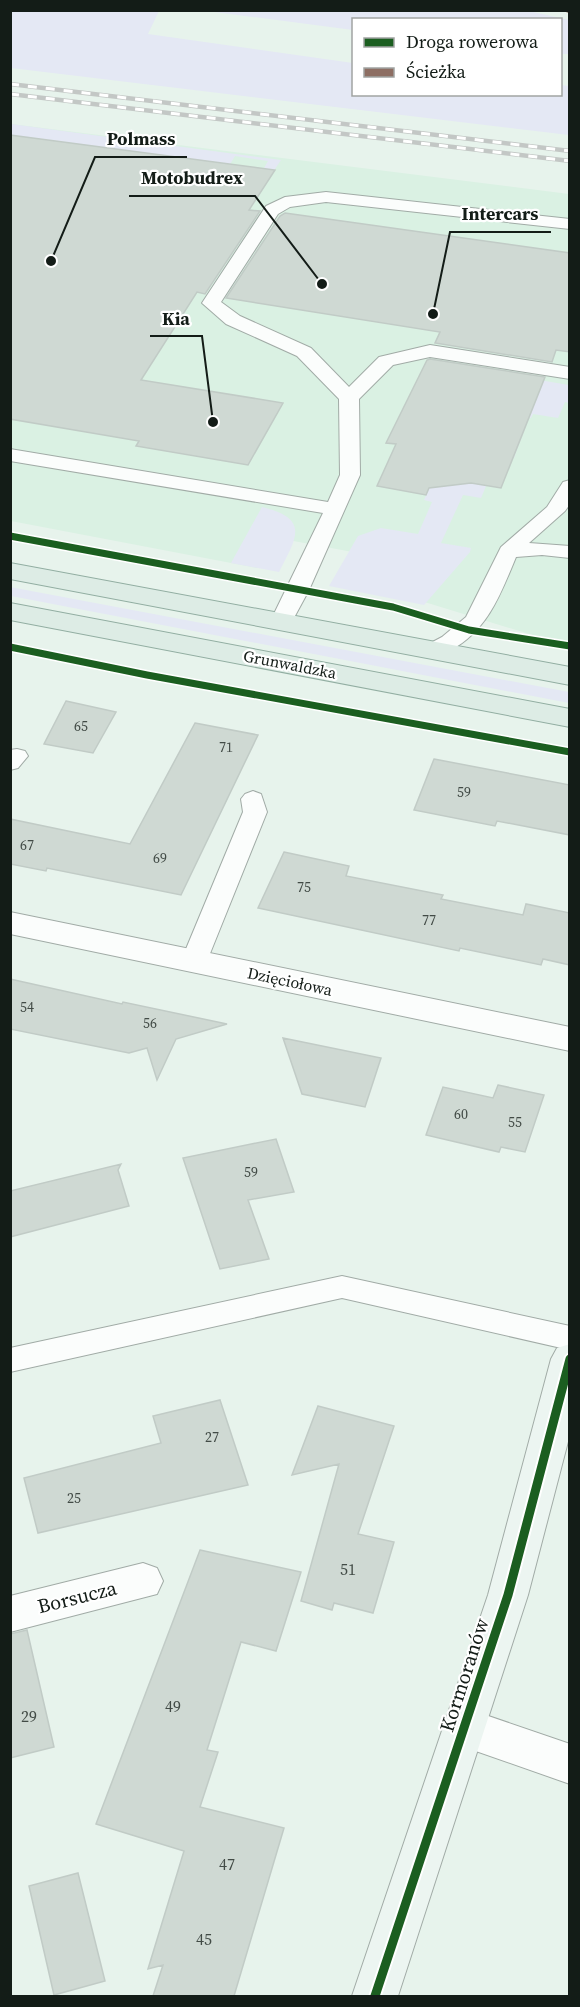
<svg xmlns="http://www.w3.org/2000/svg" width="580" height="2007" font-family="'Source Serif 4',serif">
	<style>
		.built { fill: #daf1e3 }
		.green { fill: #e4e8f4 }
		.building { fill: #cfd9d3; stroke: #c1cbc6; stroke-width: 1.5 }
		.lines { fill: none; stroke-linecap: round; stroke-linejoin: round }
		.lane-casing { stroke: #a1aba6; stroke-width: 2 }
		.street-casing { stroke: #a1aba6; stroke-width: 2 }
		.secondary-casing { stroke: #a1aba6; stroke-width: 2 }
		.primary-casing { stroke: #92aea2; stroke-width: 2 }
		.lane { fill: #fbfdfc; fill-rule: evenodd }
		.street { fill: #fbfdfc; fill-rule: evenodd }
		.secondary { fill: #ecf5f1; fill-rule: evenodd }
		.primary { fill: #ddece5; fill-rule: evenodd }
		.rail-casing { stroke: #c3c7c5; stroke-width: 4.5 }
		.rail { stroke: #fff; stroke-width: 3; stroke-dasharray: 9; stroke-linecap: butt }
		.quiet { stroke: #8d6e63; stroke-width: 4.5; stroke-dasharray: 8 4.5; stroke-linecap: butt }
		.cycleway-far1-casing { stroke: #fff; stroke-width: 10 }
		.cycleway-casing { stroke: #fff; stroke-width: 13 }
		.cycleway-far1 { stroke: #1b5e20; stroke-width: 7 }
		.cycleway { stroke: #1b5e20; stroke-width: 9 }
		.labels { text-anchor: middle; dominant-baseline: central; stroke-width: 4.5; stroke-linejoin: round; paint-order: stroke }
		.number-label { font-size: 14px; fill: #424b46 }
		.street-label { font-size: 16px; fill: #131c17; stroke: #fff }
		.near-number-label { font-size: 16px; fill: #424b46 }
		.near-street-label { font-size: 20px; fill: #131c17; stroke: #fff }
		.leader { fill: none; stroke: #131c17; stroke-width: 2 }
		.callout-dot { fill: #131c17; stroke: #fff; stroke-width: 2 }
		.callout-label { font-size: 18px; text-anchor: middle; font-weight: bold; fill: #131c17; stroke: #fff; stroke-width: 4.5; stroke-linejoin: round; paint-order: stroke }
	</style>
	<rect width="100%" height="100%" fill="#e7f3ec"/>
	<path class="built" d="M11 124 569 194V642L539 637 405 596 417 564 272 537 257 568 11 521Z"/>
	<path class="green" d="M11 10 159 11 148 34 353 63 354 94H560L561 85 569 86V135L11 68Z
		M207 11H529L569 20V54H561L560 20H354L353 30Z
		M11 124 281 160 273 172 263 170 268 161 235 156 229 166 11 135Z
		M491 372 569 385V403L565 402 558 418 533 414 531 418 515 415 507 436 521 438 514 458 497 460 481 498 463 495 441 543 471 548 470 552 424 605 329 586 358 536 381 528 418 534 432 502 424 500 442 460Z
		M262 507C311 519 296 538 279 572L231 563Z
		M10 587 569 692V703L11 596Z"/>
	<path class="building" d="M10 135 275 170 249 210 260 211 205 294 197 292 141 380 283 403 248 465 136 446 139 441 10 419Z
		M285 213 570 253V352L556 350 552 362 435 343 440 332 226 298 280 216Z
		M430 359 545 377 501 488 471 483 429 488 426 495 377 486 396 444 386 443 427 360Z
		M66 701 116 712 93 753 44 744Z
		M195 723 258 735 181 895 47 868 46 871 10 864V819L130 844Z
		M434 759 570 785V835L497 821 495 826 414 810Z
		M284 852 349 866 346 876 443 895 441 899 523 915 526 904 570 913V965L543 959 541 965 460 948 459 951 258 908Z
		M10 979 122 1004 123 1002 227 1024 176 1039 157 1080 147 1048 129 1053 10 1029Z
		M283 1038 381 1058 365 1107 302 1094Z
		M498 1085 544 1095 525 1152 501 1147 499 1152 426 1135 443 1087 493 1098Z
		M276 1139 294 1192 248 1200 269 1259 220 1269 183 1158Z
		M121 1164 118 1170 129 1206 10 1237V1191Z
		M220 1400 248 1485 38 1533 24 1478 161 1443 153 1416Z
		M318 1406 394 1426 358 1534 394 1542 373 1613 334 1603 332 1610 301 1601 339 1464 292 1475Z
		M200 1550 301 1572 276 1651 241 1642 207 1750 218 1752 200 1807 284 1828 234 1996H153L163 1965 148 1969 184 1851 96 1824Z
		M27 1630 54 1747 10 1758V1634Z
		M78 1873 105 1981 54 1995 29 1886Z"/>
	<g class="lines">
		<g class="lane-casing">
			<path id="lane" d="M326 192 570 219V229L326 202 290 207 278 214 221 302 240 316 311 348 349 387 379 357 430 345 570 367V379L430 357 393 365 359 399 360 475 309 590 289 627H273L270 622 323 513 10 461V449L328 502 340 475 339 399 297 356 226 324 202 303 266 206 285 197Z
				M570 480V504L565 511 529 543 570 546V558L542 555 516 557C501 593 488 630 451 650 442 655 436 658 425 656L422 651 425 646 442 637 466 617 501 547 547 507 563 482Z
				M17 749 25 751 28 756 18 768 10 770V750Z
				M253 791 261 794 267 812 207 961 203 967 194 970 185 967 181 961 243 812 241 799 245 794Z
				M342 1276 570 1326V1350L342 1298 10 1372V1348Z"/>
		</g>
		<g class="street-casing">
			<path id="street" d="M10 912 570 1027V1051L10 934Z
				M143 1563 157 1568 163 1581 157 1594 10 1632V1596Z
				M465 1708 570 1744V1784L450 1742 444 1728 450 1714Z"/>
		</g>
		<g class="secondary-casing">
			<path id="secondary" d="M570 1344V1434L528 1595 398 1996H352L488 1595 551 1359 557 1348Z"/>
		</g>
		<g class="primary-casing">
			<path id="primary" d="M10 563 570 667V685L10 579Z
				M10 603 570 709V727L10 620Z"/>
		</g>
		<use href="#lane" class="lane"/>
		<use href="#street" class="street"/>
		<use href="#secondary" class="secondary"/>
		<use href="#primary" class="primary"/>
		<g class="rail-casing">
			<path id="rail" d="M10 84 570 151
				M10 94 570 161"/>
		</g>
		<use href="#rail" class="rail"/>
		<path class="quiet" d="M567 10 570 11"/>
		<g class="cycleway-far1-casing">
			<path id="cycleway-far1" d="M10 536 393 607 469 630 570 646
				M10 647 147 675 570 752"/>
		</g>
		<g class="cycleway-casing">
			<path id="cycleway" d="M375 1996 508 1595 570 1359"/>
		</g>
		<use href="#cycleway-far1" class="cycleway-far1"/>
		<use href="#cycleway" class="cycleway"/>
	</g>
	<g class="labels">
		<g class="number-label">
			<text x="81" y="726">65</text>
			<text x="226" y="747">71</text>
			<text x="464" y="792">59</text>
			<text x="27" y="845">67</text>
			<text x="160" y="858">69</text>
			<text x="304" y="887">75</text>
			<text x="429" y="920">77</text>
			<text x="27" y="1007">54</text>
			<text x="150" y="1023">56</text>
			<text x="461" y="1114">60</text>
			<text x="515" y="1122">55</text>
			<text x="251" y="1172">59</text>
			<text x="212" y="1437">27</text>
			<text x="74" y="1498">25</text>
		</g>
		<g class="street-label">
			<text transform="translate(290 664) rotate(11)">Grunwaldzka</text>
			<text transform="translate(290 981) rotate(12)">Dzięciołowa</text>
		</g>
		<g class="near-number-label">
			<text x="348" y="1569">51</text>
			<text x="173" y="1706">49</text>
			<text x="29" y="1716">29</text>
			<text x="227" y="1864">47</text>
			<text x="204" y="1939">45</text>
		</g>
		<g class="near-street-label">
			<text transform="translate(77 1597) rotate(-14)">Borsucza</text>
			<text transform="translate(464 1675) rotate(-72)">Kormoranów</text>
		</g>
	</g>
	<path class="leader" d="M51 261L95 157H187M322 284L255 196H129M433 314L450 232H551M213 422L202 336H150"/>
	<g class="callout-dot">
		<circle cx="51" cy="261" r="6"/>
		<circle cx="322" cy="284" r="6"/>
		<circle cx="433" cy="314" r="6"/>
		<circle cx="213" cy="422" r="6"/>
	</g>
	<g class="callout-label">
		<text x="141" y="145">Polmass</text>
		<text x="192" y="184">Motobudrex</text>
		<text x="500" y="220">Intercars</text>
		<text x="176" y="325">Kia</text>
	</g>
	<rect width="580" height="2007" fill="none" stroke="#131c17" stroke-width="24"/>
	<rect x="352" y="18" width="210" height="78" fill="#ffffff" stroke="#a1a4a2" stroke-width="1.5"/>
	<rect x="364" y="38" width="30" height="9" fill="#1b5e20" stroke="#a1a4a2" stroke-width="1.5"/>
	<text x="406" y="48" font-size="18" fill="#131c17">Droga rowerowa</text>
	<rect x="364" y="68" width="30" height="9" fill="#8d6e63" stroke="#a1a4a2" stroke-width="1.5"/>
	<text x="406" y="78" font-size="18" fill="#131c17">Ścieżka</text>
</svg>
